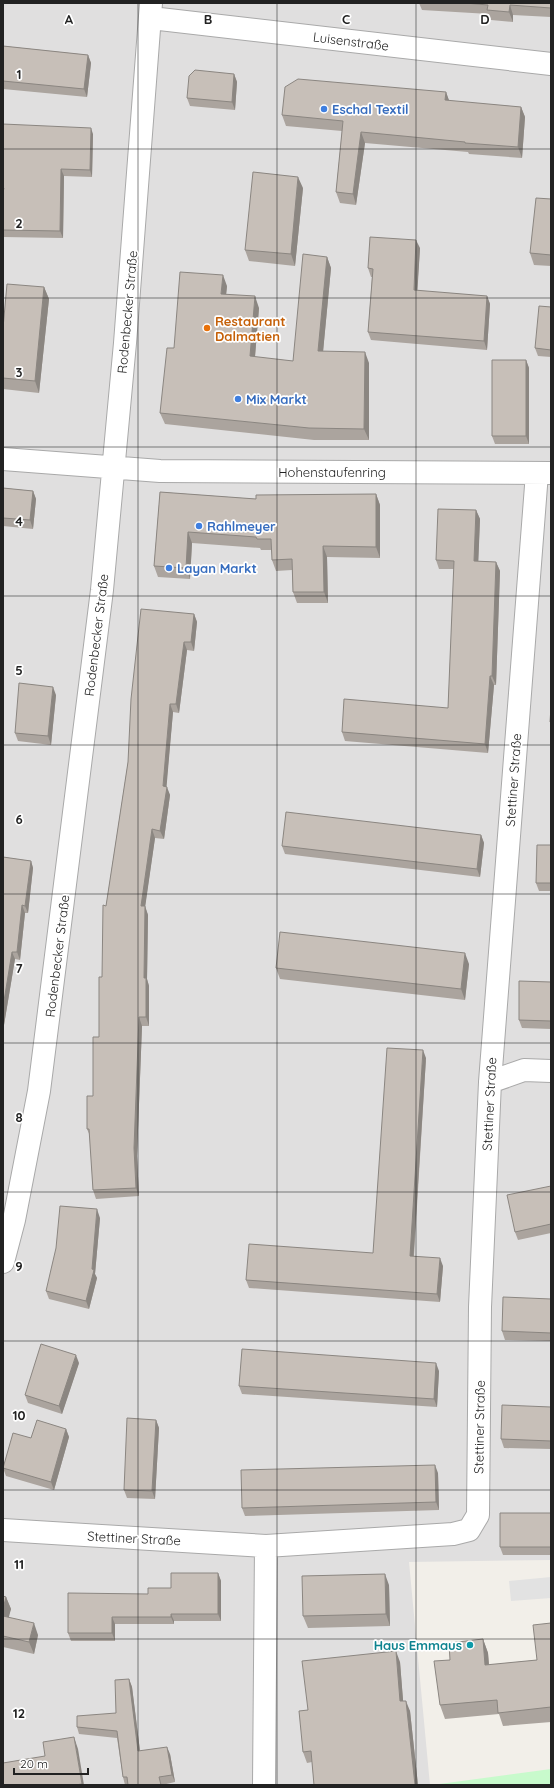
<svg xmlns="http://www.w3.org/2000/svg" width="554" height="1788" font-family="Quicksand,sans-serif">
	<style>
		.residential { fill: #e0dfdf }
		.park { fill: #c8facc }
		.parking { fill: #e2e2e2 }
		.lines { fill: none; stroke-linecap: round; stroke-linejoin: round }
		.minor-casing { stroke: #a9a9a9; stroke-width: 24 }
		.minor { stroke: #fff; stroke-width: 22 }
		.wall { fill: #aba49e }
		.shaded-wall { fill: #8b8681 }
		.building { fill: #c7bfb8; stroke: #8b8681 }
		.grid { fill: none; stroke: #222; stroke-width: 1; stroke-opacity: 0.55 }
		.shop-dot { fill: #3f7fe0; stroke: #fff; stroke-width: 1.5 }
		.food-dot { fill: #e8710a; stroke: #fff; stroke-width: 1.5 }
		.culture-dot { fill: #0f9aa8; stroke: #fff; stroke-width: 1.5 }
		.labels { text-anchor: middle; dominant-baseline: central; stroke-width: 3.5; stroke-linejoin: round; paint-order: stroke }
		.street-label { font-size: 13px; fill: #222; stroke: #fff }
		.shop-label { font-size: 13px; font-weight: bold; fill: #366cbe; stroke: #fff; text-anchor: start }
		.food-label { font-size: 13px; font-weight: bold; fill: #c56008; stroke: #fff; text-anchor: start }
		.culture-label { font-size: 13px; font-weight: bold; fill: #0d838f; stroke: #fff; text-anchor: end }
		.grid-label { font-size: 13px; text-anchor: middle; font-weight: bold; fill: #222; stroke: #fff; stroke-width: 3.5; stroke-linejoin: round; paint-order: stroke }
	</style>
	<rect width="100%" height="100%" fill="#f2efe9"/>
	<path class="residential" d="M3 3H551V1560L409 1562 430 1785H3Z"/>
	<path class="park" d="M551 1769V1785H432Z"/>
	<path class="parking" d="M551 1577V1598L511 1601 509 1581Z"/>
	<g class="lines">
		<g class="minor-casing">
			<path id="minor" d="M151 18 551 64
				M3 459 160 471 551 473
				M490 1082 524 1070 551 1071
				M3 1262 14 1220 39 1091 102 590 125 343 151 3
				M3 1530 266 1546 453 1534 469 1530 478 1515 480 1307 490 1082 537 473
				M264 1785 266 1546"/>
		</g>
		<use href="#minor" class="minor"/>
	</g>
	<path class="wall" d="M418 3H551V17L513 15V22L491 20 489 14 422 10 419 3Z
		M3 46 88 55 91 63 87 97 3 89Z
		M234 74 237 82 235 110 190 106 187 98Z
		M446 92 449 101 521 107 525 117 522 158 469 154 468 152 365 143 356 205 340 203 336 192 342 131 286 126 282 115Z
		M3 124 93 134 92 177 64 176 63 238 3 237Z
		M303 188 295 266 249 261 245 250Z
		M551 199V266L534 265 530 253Z
		M420 248 417 291 487 296 490 304 487 350 371 340 368 332 372 277H371L368 268Z
		M327 257 331 268 323 351 369 363V440H314L165 424 160 413 174 348 227 286 226 294 259 308 255 357 293 361Z
		M44 287 49 299 39 393 3 389V328Z
		M551 307V357L538 356 535 348Z
		M526 360 529 368V444H495L492 436Z
		M3 488 33 491 36 499 33 529 3 526Z
		M160 492 256 499 376 494 380 505V558L327 557 328 603H297L293 592 292 570 276 571 272 560V550H261L260 548 192 543 190 579 158 577 154 566Z
		M476 510 480 519 478 561 496 562 500 571 496 685H494L488 753 345 741 342 732 448 708 454 569H439L436 560Z
		M194 614 197 622 194 651 187 650 179 713 173 712 166 787 170 795 164 839 155 838 145 906 148 915 147 979 149 986V1026H142L137 1156 139 1196 96 1199 93 1190 90 1136 87 1129 93 1096 99 1037 106 906 128 762Z
		M56 695 51 745 18 741 15 733Z
		M481 835 484 843 480 877 285 854 282 846Z
		M551 845V891H539L536 883Z
		M3 857 31 861 33 868 28 913H25L20 960 15 959 3 1031Z
		M469 964 465 1000 280 979 276 968Z
		M551 982V1029L522 1028 519 1020Z
		M426 1058 414 1256 443 1266 440 1302 249 1288 246 1280 373 1253Z
		M551 1186V1233L518 1240 515 1232Z
		M100 1218 95 1274 97 1278 89 1309 49 1299 46 1291Z
		M551 1299V1341L505 1340 502 1331Z
		M79 1363 62 1414 28 1403 25 1395Z
		M439 1371 437 1407 242 1394 239 1386Z
		M551 1407V1449L504 1448 501 1439Z
		M156 1420 159 1428 155 1499 127 1498 124 1490Z
		M66 1429 69 1437 54 1490 6 1476 3 1468 31 1438Z
		M438 1473 439 1510 245 1516 242 1508Z
		M551 1513V1555H503L500 1547Z
		M218 1573 221 1581V1621H174V1624H115V1641H71L68 1633 148 1594 171 1588Z
		M389 1585 390 1626 308 1628 303 1616Z
		M3 1596 6 1597 11 1609 8 1617 38 1635 34 1654 3 1647Z
		M551 1623V1722L503 1726 499 1714 445 1719 440 1705 450 1660 483 1639 488 1653 489 1665 537 1660Z
		M400 1662 403 1701 410 1711 418 1785H314L312 1762 307 1763 303 1752 308 1710Z
		M129 1679 132 1687 140 1751 170 1754 175 1782 162 1785H125L123 1777 117 1738 79 1734 77 1727 116 1713Z"/>
	<path class="shaded-wall" d="M510 5 513 15V22L509 12Z
		M88 55 91 63 87 97 84 89Z
		M234 74 237 82 235 110 232 102Z
		M446 92 450 103 445 100Z
		M521 107 525 117 522 158 518 147Z
		M91 128 93 134 92 177 90 170Z
		M361 132 365 143 356 205 353 194Z
		M61 169 64 176 63 238 60 231Z
		M298 177 303 188 295 266 291 254Z
		M416 240 420 248 417 298 414 290Z
		M327 257 331 268 322 363 318 351Z
		M223 275 227 286 225 306 221 294Z
		M44 287 49 299 39 393 35 381Z
		M255 296 259 308 254 368 250 356Z
		M487 296 490 304 487 350 484 341Z
		M365 352 369 363V440L364 429Z
		M526 360 529 368V444L526 436Z
		M33 491 36 499 33 529 30 520Z
		M376 494 380 505V558L376 547Z
		M476 510 480 519 478 570 474 561Z
		M188 532 192 543 190 579 186 568Z
		M323 546 327 557 328 603 324 592Z
		M496 562 500 571 496 685 492 676Z
		M194 614 197 622 194 651 191 642Z
		M184 642 187 650 179 713 176 704Z
		M490 676 494 685 488 753 485 744Z
		M53 687 56 695 51 745 48 736Z
		M170 704 173 712 166 793 167 787 170 795 164 839 160 831 163 786Z
		M152 829 155 838 144 915 141 906Z
		M481 835 484 843 480 877 477 869Z
		M31 861 33 868 28 913 25 906Z
		M22 905 25 913 20 960 17 952Z
		M145 906 148 915 147 979 149 986V1026L146 1017 144 978Z
		M12 952 15 959 3 1031V1007Z
		M465 953 469 964 465 1000 461 989Z
		M139 1017 142 1026 137 1156 139 1196 136 1188 134 1148Z
		M423 1050 426 1058 413 1264 410 1256Z
		M97 1209 100 1218 95 1274 97 1278 89 1309 86 1301 92 1269Z
		M440 1258 443 1266 440 1302 437 1294Z
		M76 1355 79 1363 62 1414 59 1406Z
		M436 1363 439 1371 437 1407 434 1399Z
		M156 1420 159 1428 155 1499 152 1491Z
		M66 1429 69 1437 54 1490 51 1482Z
		M435 1465 438 1473 439 1510 436 1502Z
		M218 1573 221 1581V1621L218 1614Z
		M385 1574 389 1585 390 1626 386 1614Z
		M6 1597 11 1609 6 1628 3 1620V1609Z
		M171 1614 174 1621V1624L171 1617Z
		M112 1617 115 1624V1641L112 1633Z
		M34 1623 38 1635 34 1654 29 1642Z
		M483 1639 488 1653 490 1679 485 1665Z
		M396 1651 400 1662 404 1712 400 1701Z
		M129 1679 132 1687 141 1759 138 1751Z
		M406 1701 410 1711 418 1785H415Z
		M74 1737 78 1749 84 1785H82V1784Z
		M167 1747 170 1754 175 1782 172 1775Z"/>
	<path class="building" d="M465 3H551V8L510 5 509 12 487 10 488 5Z
		M3 46 88 55 84 89 3 81Z
		M195 70 234 74 232 102 187 98 189 76Z
		M298 79 446 92 445 100 521 107 518 147 465 143V142L361 132 353 194 336 192 343 121 282 115 285 87Z
		M3 124 91 128 90 170 61 169 60 231 3 230V192L4 188H3Z
		M253 172 298 177 291 254 245 250Z
		M536 198 551 199V255L530 253Z
		M370 237 416 240 414 290 487 296 484 341 368 332 373 269 368 268Z
		M303 254 327 257 318 351 365 352 364 429 309 428 160 413 167 348H174L180 272 223 275 221 294 255 296 250 356 293 361Z
		M7 284 44 287 35 381 3 378V328Z
		M539 306 551 307V350L535 348Z
		M492 360H526V436H492Z
		M3 488 33 491 30 520 3 518Z
		M160 492 256 499V495L376 494V547L323 546 324 592H293L292 559 272 560 271 539H257L256 537 188 532 186 568 154 566Z
		M438 509 476 510 474 561 496 562 492 676H490L485 744 342 732 344 699 448 708 454 561 436 560Z
		M141 609 194 614 191 642H184L176 704H170L163 786 167 787 160 831 152 829 141 906H145L144 978H146V1017H139L134 1148 136 1188 93 1190 89 1129H87V1096H93V1037H99V977H102L103 905 106 906 128 762 131 699Z
		M19 683 53 687 48 736 15 733Z
		M551 707V722H550Z
		M286 812 481 835 477 869 282 846Z
		M537 845H551V883H536Z
		M3 857 31 861 25 906 22 905 17 952H12L3 1007Z
		M280 932 465 953 461 989 276 968Z
		M519 981 551 982V1021L519 1020Z
		M387 1048 423 1050 410 1256 440 1258 437 1294 246 1280 249 1244 373 1253Z
		M551 1186V1224L515 1232 507 1195Z
		M60 1206 97 1209 92 1269 94 1270 86 1301 46 1291 56 1248Z
		M503 1297 551 1299V1333L502 1331Z
		M41 1344 76 1355 59 1406 25 1395Z
		M242 1349 436 1363 434 1399 239 1386Z
		M502 1405 551 1407V1441L501 1439Z
		M127 1418 156 1420 152 1491 124 1490Z
		M37 1420 66 1429 51 1482 3 1468 13 1433 31 1438Z
		M435 1465 436 1502 242 1508 241 1470Z
		M500 1513H551V1547H500Z
		M171 1573H218V1614H171V1617H112V1633H68V1593L148 1594V1588H171Z
		M385 1574 386 1614 303 1616 302 1576Z
		M3 1596 6 1597 3 1609Z
		M3 1616 34 1623 29 1642 3 1636Z
		M551 1623V1707L498 1713 497 1700 440 1705 434 1661 450 1660 449 1643 483 1639 485 1665 537 1660 533 1625Z
		M396 1651 400 1701H406L415 1785H314L311 1751 303 1752 299 1711 308 1710 302 1661Z
		M129 1679 138 1751 167 1747 172 1775 159 1777 161 1785H128L127 1777H123L117 1731 77 1727V1716L116 1713 115 1680Z
		M74 1737 82 1784 75 1785H3V1763L45 1756 43 1742Z"/>
	<path class="grid" d="M138 3V1785M277 3V1785M416 3V1785M3 149H551M3 298H551M3 447H551M3 596H551M3 745H551M3 894H551M3 1043H551M3 1192H551M3 1341H551M3 1490H551M3 1639H551"/>
	<g class="shop-dot">
		<circle cx="324" cy="109" r="4"/>
		<circle cx="238" cy="399" r="4"/>
		<circle cx="199" cy="526" r="4"/>
		<circle cx="169" cy="568" r="4"/>
	</g>
	<circle class="food-dot" cx="207" cy="328" r="4"/>
	<circle class="culture-dot" cx="470" cy="1645" r="4"/>
	<g class="labels">
		<g class="street-label">
			<text transform="translate(351 41) rotate(7)">Luisenstraße</text>
			<text transform="translate(127 312) rotate(-85)">Rodenbecker Straße</text>
			<text x="332" y="472">Hohenstaufenring</text>
			<text transform="translate(96 635) rotate(-83)">Rodenbecker Straße</text>
			<text transform="translate(513 780) rotate(-86)">Stettiner Straße</text>
			<text transform="translate(57 956) rotate(-83)">Rodenbecker Straße</text>
			<text transform="translate(489 1104) rotate(-87)">Stettiner Straße</text>
			<text transform="translate(479 1427) rotate(-89)">Stettiner Straße</text>
			<text transform="translate(134 1538) rotate(3)">Stettiner Straße</text>
		</g>
		<g class="shop-label">
			<text x="332" y="109">Eschal Textil</text>
			<text x="246" y="399">Mix Markt</text>
			<text x="207" y="526">Rahlmeyer</text>
			<text x="177" y="568">Layan Markt</text>
		</g>
		<g class="food-label">
			<text x="215" y="321">Restaurant<tspan x="215" dy="15">Dalmatien</tspan></text>
		</g>
		<g class="culture-label">
			<text x="462" y="1645">Haus Emmaus</text>
		</g>
	</g>
	<g class="grid-label">
		<text x="69" y="24">A</text>
		<text x="208" y="24">B</text>
		<text x="346" y="24">C</text>
		<text x="485" y="24">D</text>
		<text x="19" y="79">1</text>
		<text x="19" y="228">2</text>
		<text x="19" y="377">3</text>
		<text x="19" y="526">4</text>
		<text x="19" y="675">5</text>
		<text x="19" y="824">6</text>
		<text x="19" y="973">7</text>
		<text x="19" y="1122">8</text>
		<text x="19" y="1271">9</text>
		<text x="19" y="1420">10</text>
		<text x="19" y="1569">11</text>
		<text x="19" y="1718">12</text>
	</g>
	<rect width="554" height="1788" fill="none" stroke="#222222" stroke-width="8"/>
	<path d="M14 1768v6h74v-6" fill="none" stroke="#222222" stroke-width="2"/>
	<text x="20" y="1768" font-size="12" fill="#222222" stroke="#ffffff" stroke-width="3" paint-order="stroke">20 m</text>
</svg>
